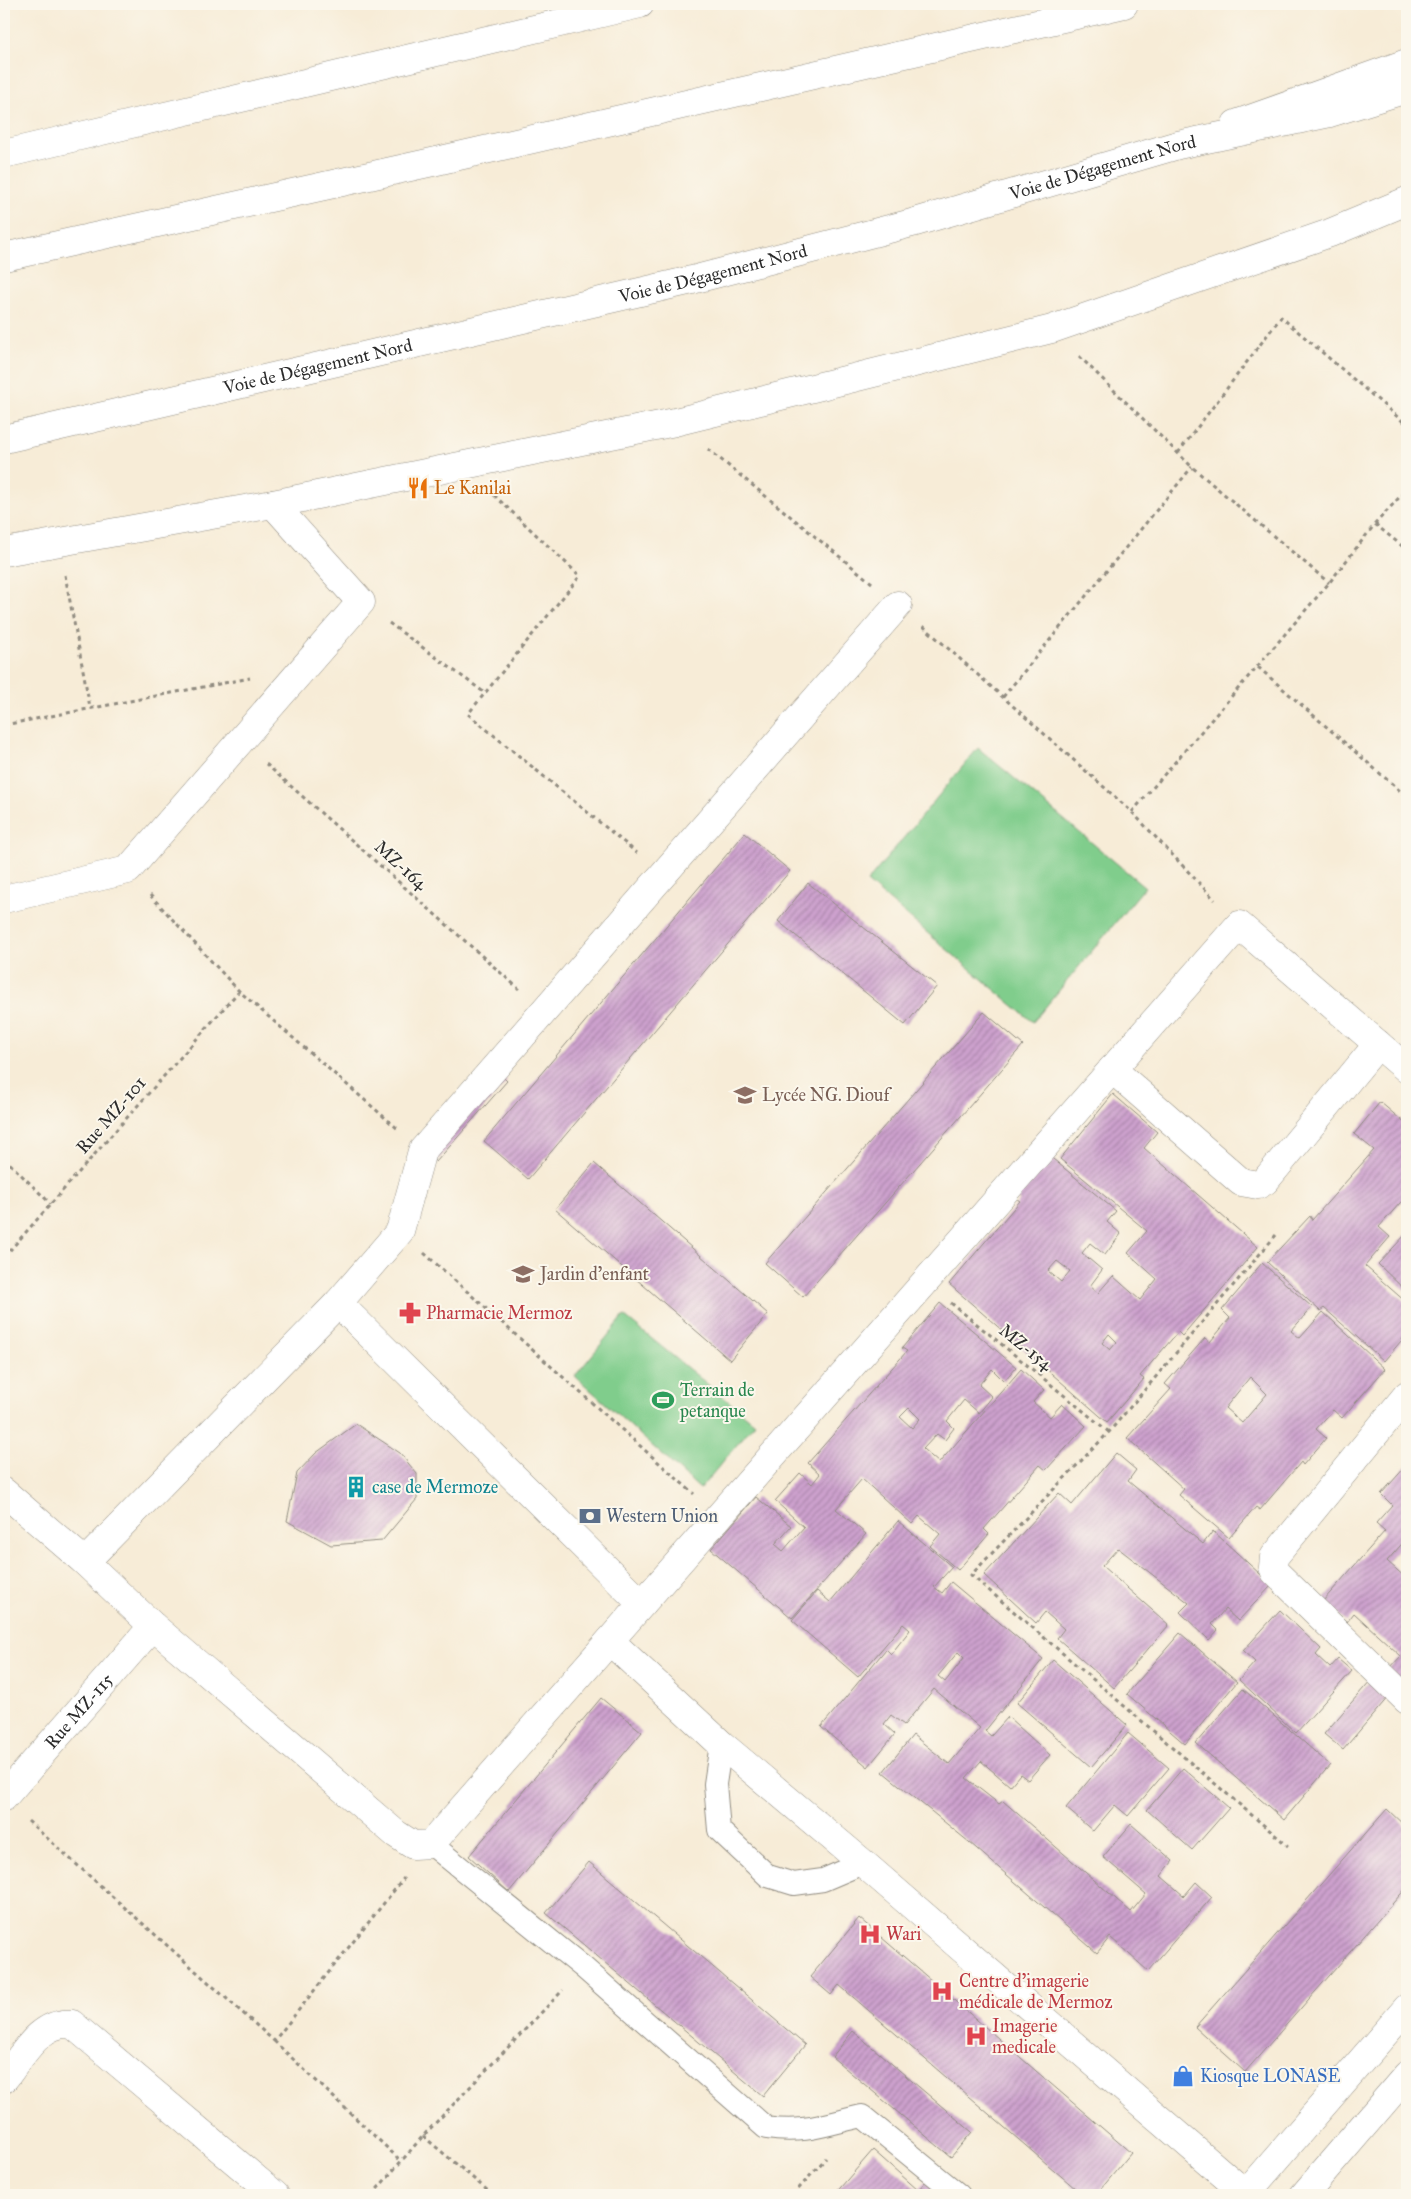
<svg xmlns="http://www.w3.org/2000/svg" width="1411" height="2199" font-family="'IM FELL Great Primer',serif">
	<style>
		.pitch { fill: #80cd8c; stroke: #567c5c }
		.building { fill: url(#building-hatch); fill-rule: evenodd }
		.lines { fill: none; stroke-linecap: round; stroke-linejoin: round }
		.service-casing { stroke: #918c81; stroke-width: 24 }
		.minor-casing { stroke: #918c81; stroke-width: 29 }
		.primary-casing { stroke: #918c81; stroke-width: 29 }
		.trunk-casing { stroke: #918c81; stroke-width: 29 }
		.path { stroke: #918c81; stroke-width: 3; stroke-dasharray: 4 4; stroke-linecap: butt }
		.service { stroke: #fff; stroke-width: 22 }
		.minor { stroke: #fff; stroke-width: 28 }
		.primary { stroke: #fff; stroke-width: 28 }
		.trunk { stroke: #fff; stroke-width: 28 }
		.labels { text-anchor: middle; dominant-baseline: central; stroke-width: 4; stroke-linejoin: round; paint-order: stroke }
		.street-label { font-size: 18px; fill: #2b2b2b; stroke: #fbf7ec }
		.food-label { font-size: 18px; fill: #c56008; stroke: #fbf7ec; text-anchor: start }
		.education-label { font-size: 18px; fill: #785e54; stroke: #fbf7ec; text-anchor: start }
		.health-label { font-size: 18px; fill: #be3a42; stroke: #fbf7ec; text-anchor: start }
		.leisure-label { font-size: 18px; fill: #27864d; stroke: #fbf7ec; text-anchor: start }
		.culture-label { font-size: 18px; fill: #0d838f; stroke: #fbf7ec; text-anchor: start }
		.service-label { font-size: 18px; fill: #4e5e75; stroke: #fbf7ec; text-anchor: start }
		.shop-label { font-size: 18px; fill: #366cbe; stroke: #fbf7ec; text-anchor: start }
	</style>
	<defs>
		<pattern id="building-hatch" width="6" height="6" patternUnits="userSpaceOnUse" patternTransform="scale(1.25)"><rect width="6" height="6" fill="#cda1ce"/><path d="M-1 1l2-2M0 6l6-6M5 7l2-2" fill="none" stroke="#a783a7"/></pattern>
	</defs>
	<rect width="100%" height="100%" fill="#fbf7ec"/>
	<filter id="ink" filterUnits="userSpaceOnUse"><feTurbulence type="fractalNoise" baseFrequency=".02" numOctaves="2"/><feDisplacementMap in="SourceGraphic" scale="10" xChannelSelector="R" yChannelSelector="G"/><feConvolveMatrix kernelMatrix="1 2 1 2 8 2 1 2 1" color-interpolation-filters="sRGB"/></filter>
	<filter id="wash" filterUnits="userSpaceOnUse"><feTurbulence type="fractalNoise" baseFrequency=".0096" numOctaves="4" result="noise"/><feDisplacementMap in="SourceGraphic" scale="20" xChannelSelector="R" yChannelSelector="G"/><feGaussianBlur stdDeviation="1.12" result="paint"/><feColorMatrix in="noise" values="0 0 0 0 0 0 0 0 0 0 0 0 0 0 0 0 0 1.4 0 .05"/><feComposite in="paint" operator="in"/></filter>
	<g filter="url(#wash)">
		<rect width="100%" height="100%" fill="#f7ecd7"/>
		<path class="pitch" d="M978 748 1145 887 1033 1022 867 882Z
			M624 1316 755 1423 700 1489 575 1376Z"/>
		<g id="blocks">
			<path class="building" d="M745 833 790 871 528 1179 484 1141Z
				M808 883 937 986 905 1025 778 921Z
				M984 1012 1023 1045 803 1297 765 1263Z
				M497 1071 507 1081 436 1162 425 1153Z
				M1113 1094 1157 1132 1144 1148 1258 1247 1182 1336 1178 1332 1140 1376 1144 1379 1107 1422 949 1284 1020 1201 1013 1196 1047 1154 1116 1211 1107 1222 1121 1234 1105 1255 1090 1243 1082 1253 1102 1270 1090 1286 1098 1293 1113 1276 1140 1300 1157 1279 1128 1253 1147 1231 1060 1159ZM1057 1261 1070 1271 1061 1282 1048 1271ZM1109 1334 1117 1342 1110 1350 1102 1343Z
				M1380 1102 1407 1125V1195L1379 1227 1390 1237 1365 1266 1407 1303V1334L1384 1361 1324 1308 1320 1311 1267 1262 1310 1216 1312 1220 1374 1150 1354 1134Z
				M594 1163 768 1314 730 1360 555 1209Z
				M1407 1233V1292L1378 1264Z
				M1262 1263 1312 1307 1291 1331 1300 1338 1323 1312 1385 1369 1342 1418 1333 1410 1316 1429 1326 1438 1322 1443 1303 1465 1301 1462 1260 1510 1256 1507 1229 1538 1179 1495 1184 1489 1127 1438 1171 1389 1165 1384 1205 1338 1210 1342 1230 1318 1222 1310ZM1250 1377 1267 1394 1242 1423 1225 1408Z
				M940 1303 1016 1367 1004 1381 992 1369 979 1385 992 1397 979 1413 964 1400 947 1421 954 1428 945 1440 937 1434 923 1449 939 1463 1021 1369 1044 1390 1033 1402 1050 1417 1062 1404 1086 1426 1046 1470 1040 1465 984 1529 989 1534 958 1570 930 1546 940 1534 919 1516 912 1524 862 1479 836 1509 866 1534 792 1618 711 1549 756 1497 791 1526 775 1544 783 1551 804 1527 775 1501 800 1473 812 1484 820 1474 808 1463 907 1351 902 1348ZM909 1408 920 1419 912 1428 900 1417Z
				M356 1424 400 1453 417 1474V1499L382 1541 331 1545 287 1521 297 1473 316 1453Z
				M1116 1453 1136 1470 1128 1481 1203 1544 1213 1531 1272 1585 1238 1621 1225 1609 1212 1624 1218 1630 1209 1640 1180 1612 1189 1603 1118 1548 1102 1566 1169 1625 1114 1688 1057 1638 1064 1629 1045 1612 1036 1623 984 1575 1059 1493 1072 1505Z
				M1407 1465V1538L1387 1561 1407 1579V1677L1402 1682 1389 1669 1401 1656 1354 1613 1347 1622 1323 1601 1385 1531 1376 1523 1392 1505 1381 1494Z
				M898 1521 952 1567 934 1587 942 1593 951 1582 1043 1659 985 1731 991 1736 1008 1717 1050 1755 1028 1780 1020 1774 1010 1786 981 1761 966 1778 999 1804 1003 1801 1131 1912 1146 1894 1103 1857 1131 1824 1173 1861 1161 1876 1184 1896 1196 1882 1212 1897 1148 1971 1110 1937 1097 1953 969 1842 883 1772 913 1735 949 1764 980 1728 934 1689 904 1725 891 1715 884 1724 895 1734 868 1767 821 1727 886 1649 891 1654 910 1630 903 1624 858 1677 792 1620 817 1591 830 1602ZM958 1652 964 1658 945 1682 938 1676Z
				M1280 1610 1321 1649 1316 1655 1330 1668 1338 1659 1352 1671 1296 1733 1239 1680 1255 1662 1243 1651Z
				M1180 1633 1237 1682 1185 1744 1127 1694Z
				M1053 1660 1127 1725 1091 1767 1017 1703Z
				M1371 1680 1389 1696 1343 1750 1324 1734Z
				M1243 1689 1330 1765 1284 1820 1196 1743Z
				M601 1698 642 1732 509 1892 469 1856Z
				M1128 1733 1169 1768 1128 1816 1115 1805 1093 1831 1066 1808Z
				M1183 1768 1229 1808 1192 1850 1147 1810Z
				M1387 1809 1407 1828V1887L1245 2072 1195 2027Z
				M589 1862 805 2045 763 2096 546 1913Z
				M859 1918 1131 2153 1096 2195H1083L839 1985 831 1995 810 1977Z
				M853 2031 972 2132 951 2157 832 2057Z
				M873 2150 918 2190 926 2181 943 2195H834Z"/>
		</g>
	</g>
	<g filter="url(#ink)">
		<use href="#blocks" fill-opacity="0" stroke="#918c81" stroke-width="1"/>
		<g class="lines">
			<g class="service-casing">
				<path id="service" d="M721 1744 715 1784 719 1830 768 1876 794 1884 823 1880 863 1863
					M431 1844 584 1968 766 2128C804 2134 826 2124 862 2116L959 2195"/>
			</g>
			<g class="minor-casing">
				<g id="minor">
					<path d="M4 154 640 4"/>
					<path d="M4 552 273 504 675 422 1052 329 1330 233 1407 201"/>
					<path d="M4 899 128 870 361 602 273 504"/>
					<path d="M1112 1069 1241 1182 1258 1185 1265 1181 1378 1044"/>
					<path d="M338 1303 642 1604"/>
					<path d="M1407 1395 1274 1557 1273 1567 1275 1572 1407 1700"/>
					<path d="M4 1492 85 1562 153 1626 396 1834 413 1845 431 1844 1239 925 1407 1069"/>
					<path d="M85 1562 338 1303 400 1231 422 1151 898 605"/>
					<path d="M610 1641 721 1744 863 1863 1246 2194"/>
					<path id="s1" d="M4 1797 153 1626"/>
					<path d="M4 2079C22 2057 40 2020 72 2024L275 2195"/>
				</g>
			</g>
			<g class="primary-casing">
				<path id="primary" d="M1236 124 1407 63
					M1245 2195 1407 2008
					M1304 2195 1407 2075"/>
			</g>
			<g class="trunk-casing">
				<g id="trunk">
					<path d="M4 257 428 163 1124 4"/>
					<path id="s2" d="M4 439 692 280 912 223 1178 145 1330 113 1407 89"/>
				</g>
			</g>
			<path class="path" d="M1079 356 1192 467 1329 583
				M708 449 872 583
				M1178 453 1281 317 1407 425
				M494 495 580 576 468 714 637 853
				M1375 524 1407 550
				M65 575 90 707
				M389 623 485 693
				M923 626 1132 812 1215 900
				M1258 667 1407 797
				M1003 697 1192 467
				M4 725 250 678
				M266 764 519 989
				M1132 812 1329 583 1375 524 1407 489
				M150 895 239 991 398 1129
				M4 1158 51 1204
				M1276 1235 1109 1432 971 1575 1288 1846
				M424 1253 694 1494
				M4 1257 239 991
				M951 1303 1109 1432
				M28 1821 274 2041 404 1878
				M274 2041 401 2161
				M423 2136 493 2195
				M372 2195 423 2136 563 1990
				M793 2195 826 2158"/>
			<use href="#service" class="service"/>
			<use href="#minor" class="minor"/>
			<use href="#primary" class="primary"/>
			<use href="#trunk" class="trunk"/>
		</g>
	</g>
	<defs>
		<g id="restaurant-bare" transform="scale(1.725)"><path d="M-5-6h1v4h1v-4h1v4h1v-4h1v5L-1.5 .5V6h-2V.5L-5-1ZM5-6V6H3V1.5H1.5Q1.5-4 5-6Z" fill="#e8710a" stroke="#fbf7ec" stroke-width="2.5" paint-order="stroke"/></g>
		<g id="school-bare" transform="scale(1.725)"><path d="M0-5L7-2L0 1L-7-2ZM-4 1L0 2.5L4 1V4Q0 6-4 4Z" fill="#8d6e63" stroke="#fbf7ec" stroke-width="2.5" paint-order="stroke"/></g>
		<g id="pharmacy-bare" transform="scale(1.725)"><path d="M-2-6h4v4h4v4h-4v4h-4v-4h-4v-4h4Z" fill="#e0444e" stroke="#fbf7ec" stroke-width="2.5" paint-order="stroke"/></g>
		<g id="stadium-bare" transform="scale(1.725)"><path d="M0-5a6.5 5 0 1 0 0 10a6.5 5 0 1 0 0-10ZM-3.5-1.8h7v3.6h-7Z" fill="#2e9e5b" stroke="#fbf7ec" stroke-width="2.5" paint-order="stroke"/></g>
		<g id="building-bare" transform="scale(1.725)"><path d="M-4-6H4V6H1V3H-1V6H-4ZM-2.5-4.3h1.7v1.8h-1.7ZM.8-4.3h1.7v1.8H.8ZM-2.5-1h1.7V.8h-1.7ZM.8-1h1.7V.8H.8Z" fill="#0f9aa8" stroke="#fbf7ec" stroke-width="2.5" paint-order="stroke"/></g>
		<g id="bank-bare" transform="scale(1.725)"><path d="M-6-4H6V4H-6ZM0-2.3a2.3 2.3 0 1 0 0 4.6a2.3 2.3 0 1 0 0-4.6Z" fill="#5c6f8a" stroke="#fbf7ec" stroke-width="2.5" paint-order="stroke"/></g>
		<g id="hospital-bare" transform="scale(1.725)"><path d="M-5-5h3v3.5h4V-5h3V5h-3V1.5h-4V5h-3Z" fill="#e0444e" stroke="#fbf7ec" stroke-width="2.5" paint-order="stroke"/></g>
		<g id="shop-bare" transform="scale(1.725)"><path d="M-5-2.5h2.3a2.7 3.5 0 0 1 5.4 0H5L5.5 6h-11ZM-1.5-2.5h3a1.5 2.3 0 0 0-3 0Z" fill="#3f7fe0" stroke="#fbf7ec" stroke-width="2.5" paint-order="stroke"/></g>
	</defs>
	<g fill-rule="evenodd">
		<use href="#restaurant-bare" x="418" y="488"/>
		<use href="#school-bare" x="745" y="1095"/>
		<use href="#school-bare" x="523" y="1274"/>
		<use href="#pharmacy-bare" x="410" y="1313"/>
		<use href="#stadium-bare" x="663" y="1400"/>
		<use href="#building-bare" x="356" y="1487"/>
		<use href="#bank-bare" x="590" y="1516"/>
		<use href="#hospital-bare" x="870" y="1934"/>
		<use href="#hospital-bare" x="942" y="1991"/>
		<use href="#hospital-bare" x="976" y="2036"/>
		<use href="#shop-bare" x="1183" y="2076"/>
	</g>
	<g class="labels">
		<g class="street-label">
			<text stroke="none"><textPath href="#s2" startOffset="1132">Voie de Dégagement Nord</textPath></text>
			<text stroke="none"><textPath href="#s2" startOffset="728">Voie de Dégagement Nord</textPath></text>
			<text stroke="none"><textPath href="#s2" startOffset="322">Voie de Dégagement Nord</textPath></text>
			<text transform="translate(401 865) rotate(42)">MZ-164</text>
			<text transform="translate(111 1115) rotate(-49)">Rue MZ-101</text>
			<text transform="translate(1026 1347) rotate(39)">MZ-154</text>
			<text stroke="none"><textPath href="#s1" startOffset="114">Rue MZ-115</textPath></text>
		</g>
		<g class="food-label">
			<text x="434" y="488">Le Kanilai</text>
		</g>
		<g class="education-label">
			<text x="762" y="1095">Lycée NG. Diouf</text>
			<text x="540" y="1274">Jardin d'enfant</text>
		</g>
		<g class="health-label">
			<text x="426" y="1313">Pharmacie Mermoz</text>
			<text x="886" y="1934">Wari</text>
			<text x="959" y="1981">Centre d'imagerie<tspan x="959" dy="21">médicale de Mermoz</tspan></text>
			<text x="992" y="2026">Imagerie<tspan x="992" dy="21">medicale</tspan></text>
		</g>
		<g class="leisure-label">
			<text x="680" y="1390">Terrain de<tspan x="680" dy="21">petanque</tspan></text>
		</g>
		<g class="culture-label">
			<text x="372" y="1487">case de Mermoze</text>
		</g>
		<g class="service-label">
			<text x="606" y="1516">Western Union</text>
		</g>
		<g class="shop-label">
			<text x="1200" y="2076">Kiosque LONASE</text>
		</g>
	</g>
	<rect width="1411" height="2199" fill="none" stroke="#fbf7ec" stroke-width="20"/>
</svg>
